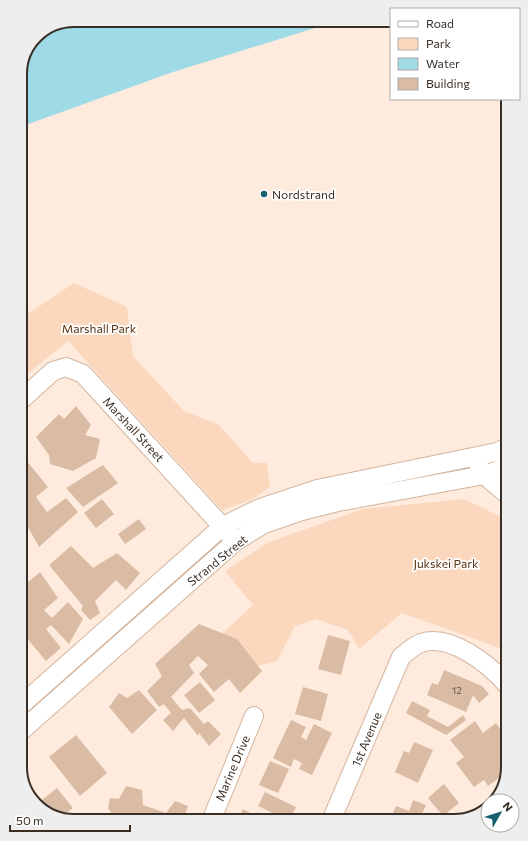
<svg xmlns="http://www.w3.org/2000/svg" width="528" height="841" font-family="Commissioner,sans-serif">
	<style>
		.green { fill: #fbd8bd }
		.water { fill: #9fdae7 }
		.building { fill: #dabca5 }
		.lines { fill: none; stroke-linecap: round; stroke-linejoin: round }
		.minor-casing { stroke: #d3b59e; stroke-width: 20 }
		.minor { stroke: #fff; stroke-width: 18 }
		.poi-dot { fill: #16616e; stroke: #fff; stroke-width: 1.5 }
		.labels { text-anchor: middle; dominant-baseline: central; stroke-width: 3.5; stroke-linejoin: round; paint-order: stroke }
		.number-label { font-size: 10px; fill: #615245 }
		.poi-label { font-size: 12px; fill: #392e25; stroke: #fff; text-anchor: start }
		.park-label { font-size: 12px; fill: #58310c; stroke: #fff }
		.street-label { font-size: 12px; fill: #392e25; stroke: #fff }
		.rim { fill: none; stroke: #392e25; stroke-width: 2 }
	</style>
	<rect width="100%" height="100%" fill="#feebdd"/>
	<path class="green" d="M74 283 127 307 133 356 184 411 219 425 253 463H267L270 487 251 500 222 510 68 341 20 380V319Z
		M464 499 508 520V651L402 613 359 649 348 630 316 619 295 626 277 661 258 666 221 635 253 605 225 571 269 542 363 509Z"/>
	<path class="water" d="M74 20H341L173 72 20 127V71L36 36Z"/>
	<path class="building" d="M76 406 91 425 85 435 100 439 96 458 73 471 50 464 49 455 36 437 59 414 64 419Z
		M21 454 48 487 36 497 47 512 66 498 78 512 39 547 29 529 20 520Z
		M103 465 118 483 83 507 66 488Z
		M102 499 114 514 96 528 84 513Z
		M139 519 146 529 125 544 118 534Z
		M71 546 93 568 117 553 140 573 126 590 116 580 95 601 100 613 90 620 81 610 83 606 49 565Z
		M40 572 58 598 44 610 52 618 68 602 83 619 69 644 51 625 46 629 61 648 46 661 20 630V589Z
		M199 624 237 639 262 671 240 693 229 679 214 692 199 674 208 665 198 656 189 665 194 673 171 697 182 710 190 708 204 724 208 721 221 734 209 746 199 733 198 736 184 718 173 731 163 720 171 713 164 704 159 707 147 691 162 676 155 664Z
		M328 635 350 641 341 675 318 669Z
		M444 670 482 686 489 694 479 703 473 695 466 712 427 695 432 683 438 685Z
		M200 682 215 700 199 713 184 695Z
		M303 687 328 694 321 721 295 714Z
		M139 690 157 710 132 734 109 707 119 693 127 698Z
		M412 701 430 710 427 716 448 727 463 715 466 720 446 735 406 713Z
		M291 720 306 727 301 737 306 740 314 724 332 733 312 775 299 769 302 763 294 759 291 767 273 758Z
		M475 721 483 733 496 723 508 740V764L502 768 506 773 488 786 484 780 474 787 456 763 464 757 450 740Z
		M76 735 107 773 80 796 49 757Z
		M414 742 433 750 418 783 395 772 404 751 409 753Z
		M270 761 289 769 278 793 259 785Z
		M444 784 459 803 443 816 428 798Z
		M126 786 142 790 143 805 166 813 175 801 188 806 183 821H122L112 814 108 808 110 798 119 799Z
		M57 788 73 808 61 817 44 812 37 804Z
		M265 792 296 807 289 821 258 806Z
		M413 800 426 805 419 821H378L380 816 390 820 396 806 409 811Z
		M243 809 259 818 258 821H237Z
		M265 814 281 821H263Z"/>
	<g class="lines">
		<g class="minor-casing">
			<path id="minor" d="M20 401 53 371 66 367 83 374 231 536
				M479 466 484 475 508 495
				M20 706 223 526 260 508 317 489 497 452 508 447
				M20 732 236 541 264 524 302 511 338 502 484 475 508 467
				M211 821 254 716
				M331 821 401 657C407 652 413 646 421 643 451 633 490 665 508 686"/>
		</g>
		<use href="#minor" class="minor"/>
	</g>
	<circle class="poi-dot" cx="264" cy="194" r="4"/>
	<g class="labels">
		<g class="number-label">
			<text x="457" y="690">12</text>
		</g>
		<g class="poi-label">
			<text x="272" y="194">Nordstrand</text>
		</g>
		<g class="park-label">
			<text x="99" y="328">Marshall Park</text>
			<text x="446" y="563">Jukskei Park</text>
		</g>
		<g class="street-label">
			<text transform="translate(134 429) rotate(47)">Marshall Street</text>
			<text transform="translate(217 560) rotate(-39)">Strand Street</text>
			<text transform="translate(366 739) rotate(-67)">1st Avenue</text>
			<text transform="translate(232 768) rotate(-67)">Marine Drive</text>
		</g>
	</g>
	<path d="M0 0H528V841H0ZM74 27H454A47 47 0 0 1 501 74V767A47 47 0 0 1 454 814H74A47 47 0 0 1 27 767V74A47 47 0 0 1 74 27Z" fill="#efeeee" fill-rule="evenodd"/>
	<path class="rim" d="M74 27H454A47 47 0 0 1 501 74V767A47 47 0 0 1 454 814H74A47 47 0 0 1 27 767V74A47 47 0 0 1 74 27Z"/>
	<rect x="390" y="8" width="130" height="92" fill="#ffffff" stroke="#b0aba8"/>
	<rect x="398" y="21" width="20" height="6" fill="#ffffff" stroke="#b0aba8"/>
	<text x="426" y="28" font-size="12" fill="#392e25">Road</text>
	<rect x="398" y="38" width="20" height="12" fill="#fbd8bd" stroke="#b0aba8"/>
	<text x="426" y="48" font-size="12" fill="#392e25">Park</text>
	<rect x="398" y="58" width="20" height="12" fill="#9fdae7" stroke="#b0aba8"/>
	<text x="426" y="68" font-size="12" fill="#392e25">Water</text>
	<rect x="398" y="78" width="20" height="12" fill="#dabca5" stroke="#b0aba8"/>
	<text x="426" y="88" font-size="12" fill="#392e25">Building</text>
	<g transform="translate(500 813) rotate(51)"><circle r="19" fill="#ffffff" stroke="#b0aba8"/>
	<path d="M0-3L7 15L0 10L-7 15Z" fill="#16616e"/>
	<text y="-6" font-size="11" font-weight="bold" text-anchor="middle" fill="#392e25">N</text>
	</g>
	<path d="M10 825v6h120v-6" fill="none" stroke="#392e25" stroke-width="2"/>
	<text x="16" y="825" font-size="12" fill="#392e25" stroke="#ffffff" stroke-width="3" paint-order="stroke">50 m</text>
</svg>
